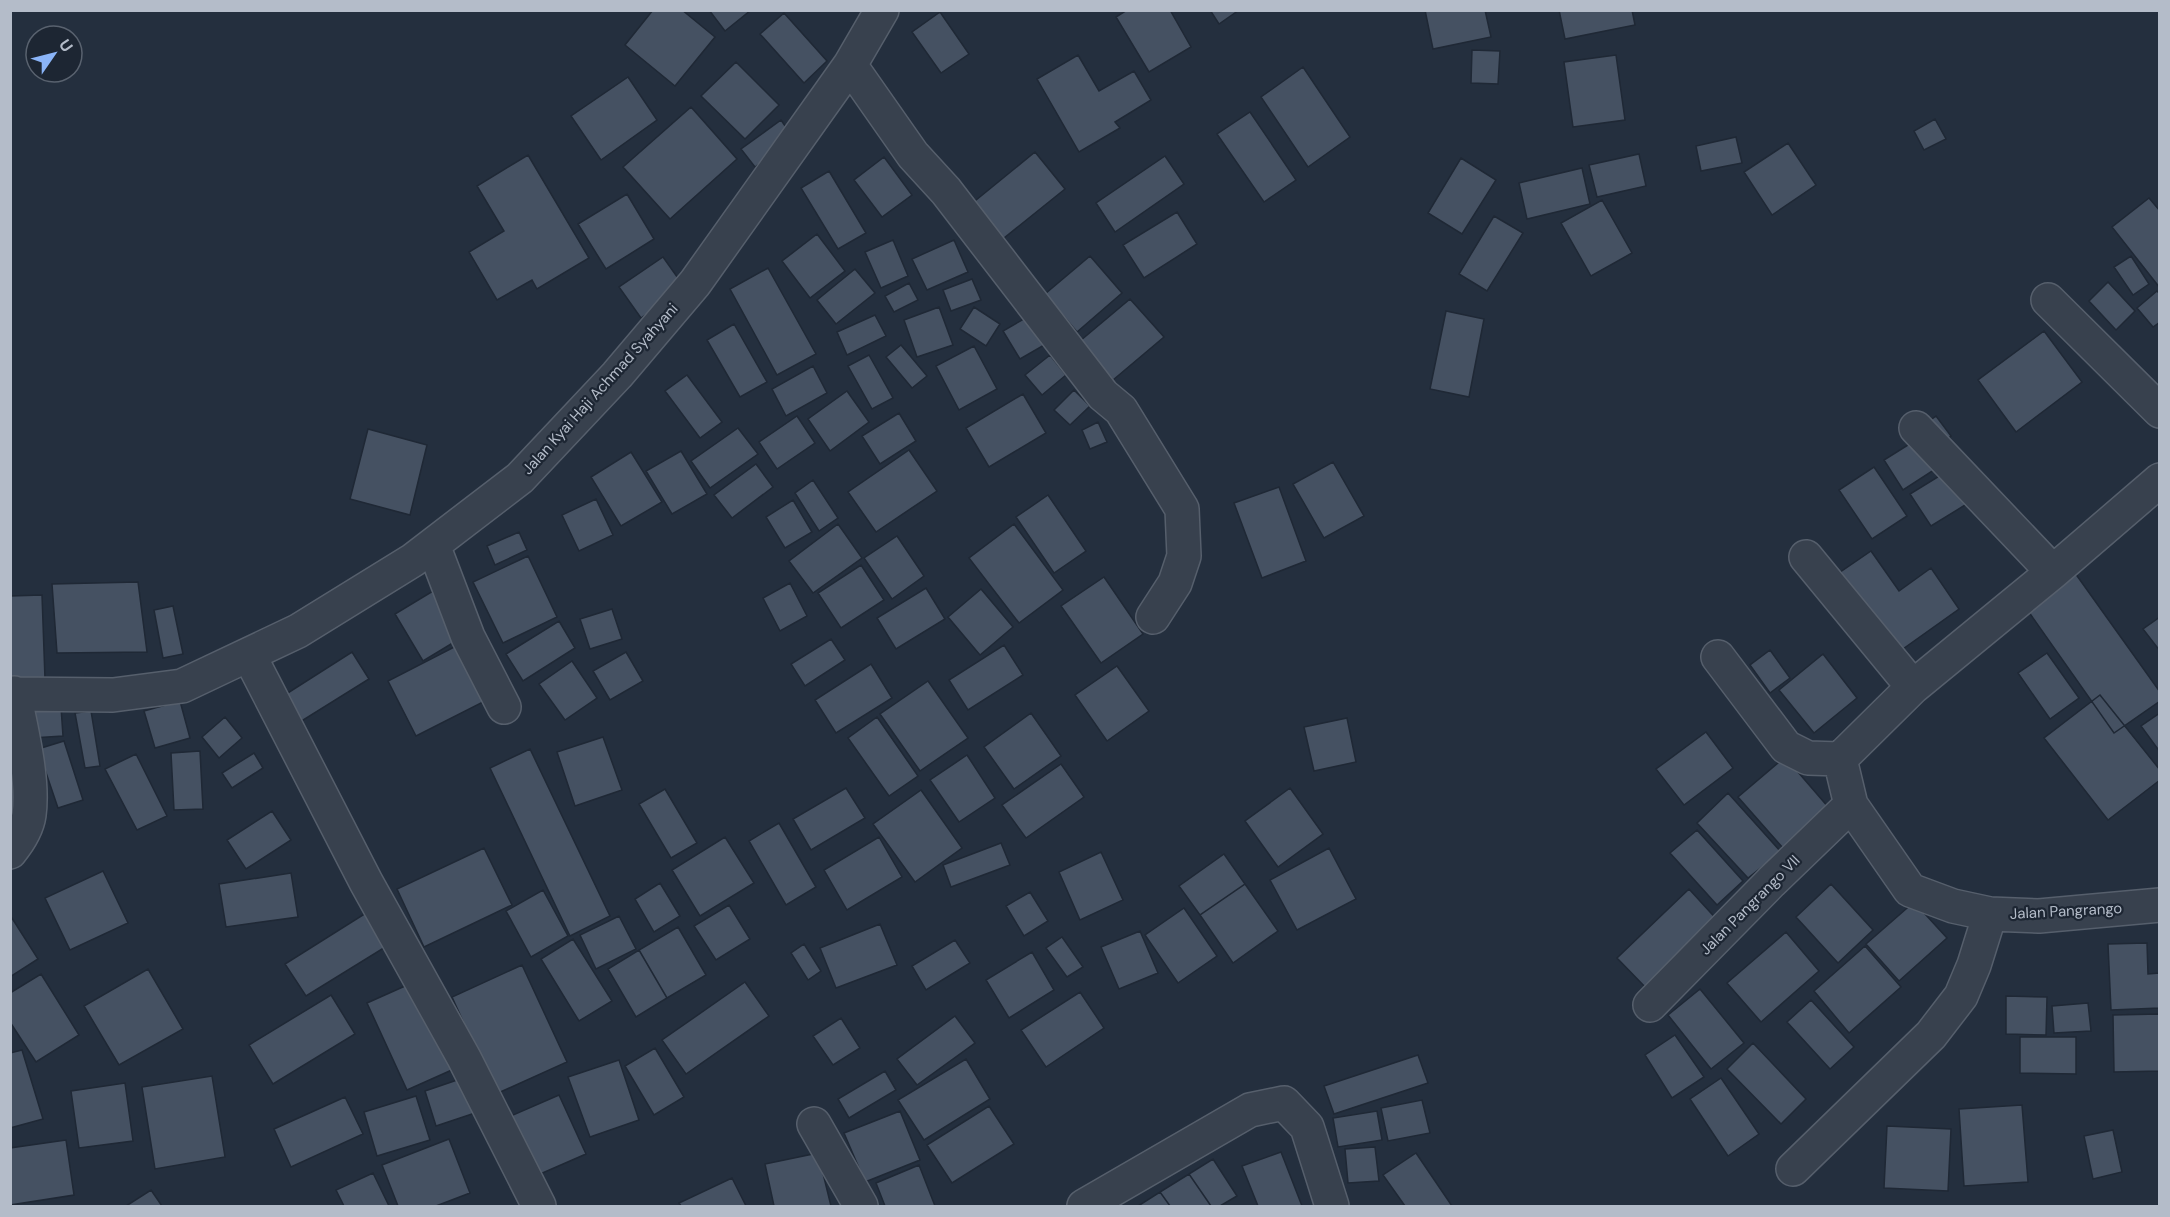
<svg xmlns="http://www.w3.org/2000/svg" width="2170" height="1217" font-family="'DM Sans',sans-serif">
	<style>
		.building { fill: #455162; stroke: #1f2835; stroke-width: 1.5 }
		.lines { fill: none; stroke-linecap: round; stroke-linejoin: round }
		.minor-casing { stroke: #565f6c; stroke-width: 36 }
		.minor { stroke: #38414e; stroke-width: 33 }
		.labels { text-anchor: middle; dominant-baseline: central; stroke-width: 4.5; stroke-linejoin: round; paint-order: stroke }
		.street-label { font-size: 15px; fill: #b4bcc9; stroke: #1d2633 }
	</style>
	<rect width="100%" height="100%" fill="#242f3e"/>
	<path class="building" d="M653 10H682L715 37 675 86 625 45Z
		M709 10H751L725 31Z
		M1127 10H1170L1191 47 1149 72 1116 17Z
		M1210 10H1239L1219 24Z
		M1425 10H1485L1491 37 1433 49Z
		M1559 10H1632L1635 25 1565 39Z
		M940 12 969 54 941 73 912 32Z
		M784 13 827 61 804 83 760 34Z
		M1472 50 1500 51 1498 84 1471 83Z
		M1078 55 1099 91 1134 71 1151 100 1115 122 1120 128 1079 152 1037 79Z
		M1616 55 1625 120 1573 127 1564 62Z
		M736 62 779 105 745 139 701 96Z
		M1303 67 1350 137 1308 167 1261 97Z
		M628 77 657 120 601 160 571 116Z
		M691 107 737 159 670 219 623 167Z
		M1250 112 1296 180 1264 202 1217 134Z
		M1935 119 1946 139 1924 150 1914 131Z
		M781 120 794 139 755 167 741 149Z
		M1736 137 1742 163 1701 171 1696 146Z
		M1788 143 1816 185 1772 215 1744 172Z
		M1035 152 1065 189 999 242 970 205Z
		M1639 154 1646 186 1597 197 1589 165Z
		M528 155 589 258 537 289 532 280 497 300 469 252 504 231 477 186Z
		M1165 156 1184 184 1115 232 1096 203Z
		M884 157 912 195 882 217 854 180Z
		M1461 158 1496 180 1462 234 1428 213Z
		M1582 168 1590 204 1527 219 1519 183Z
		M829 171 866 233 838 249 801 188Z
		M627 194 654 239 606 269 578 224Z
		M2149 198 2160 211V288L2112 227Z
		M1602 200 1632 253 1591 276 1561 223Z
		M1177 212 1197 244 1144 278 1123 245Z
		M1494 216 1523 233 1487 291 1459 274Z
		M817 234 845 271 810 298 782 261Z
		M893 240 908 276 881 288 865 252Z
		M954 240 968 272 927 290 912 259Z
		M1090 256 1122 293 1077 332 1045 294Z
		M2131 256 2149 284 2133 295 2114 267Z
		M663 257 685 288 641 318 619 287Z
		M768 268 816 354 777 375 730 289Z
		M855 269 875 293 836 324 817 300Z
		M972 279 981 300 951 311 943 290Z
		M2108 282 2135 311 2116 330 2089 301Z
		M909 283 918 300 894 312 885 296Z
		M2157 291 2160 294V322L2153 327 2137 308Z
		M1130 299 1164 337 1113 380 1080 341Z
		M939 307 953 345 917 357 904 320Z
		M974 307 1000 324 986 346 960 329Z
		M1446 311 1484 319 1469 397 1430 389Z
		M875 315 886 336 847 355 837 332Z
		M1029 316 1046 344 1020 359 1003 331Z
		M734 324 767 382 740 397 707 340Z
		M2044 331 2082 382 2016 432 1978 380Z
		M901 345 927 376 912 388 886 357Z
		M974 346 997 389 959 410 936 366Z
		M869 355 893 398 872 409 848 366Z
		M1050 355 1066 375 1042 395 1025 375Z
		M813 366 827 393 786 416 772 389Z
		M687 375 722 422 700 438 665 391Z
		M1074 390 1090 406 1070 425 1054 410Z
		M847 391 869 422 830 451 808 419Z
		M1023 394 1046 433 989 467 966 428Z
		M899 413 916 441 880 464 862 436Z
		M797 416 815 443 777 469 759 442Z
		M1936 416 1951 436 1939 445 1924 425Z
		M1098 422 1107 442 1090 449 1082 430Z
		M738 428 758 454 710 488 691 461Z
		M368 429 427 445 410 515 350 499Z
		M1919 438 1937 468 1903 490 1884 460Z
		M909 450 937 491 876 532 848 492Z
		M681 451 707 494 672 514 646 471Z
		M631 452 662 502 621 526 591 477Z
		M1333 462 1364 516 1324 538 1293 484Z
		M756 464 773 487 732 518 714 495Z
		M1874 467 1907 516 1872 539 1839 490Z
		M1949 470 1970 502 1931 526 1910 494Z
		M813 480 838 518 819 531 795 493Z
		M1279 487 1306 561 1262 578 1234 503Z
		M1048 495 1086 551 1054 573 1016 517Z
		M596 499 613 535 579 551 562 515Z
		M793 500 812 532 785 548 766 517Z
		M838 524 862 558 813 593 789 561Z
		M1014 524 1063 590 1019 623 969 558Z
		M519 532 527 550 495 565 487 546Z
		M897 536 924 576 892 599 864 558Z
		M1871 551 1899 591 1931 568 1959 609 1893 656 1836 575Z
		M528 556 557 617 503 643 473 582Z
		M861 565 884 600 841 628 818 593Z
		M2075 573 2160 692V701L2114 733 2026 608Z
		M1104 577 1143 634 1101 663 1061 606Z
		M138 582 147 652 57 653 52 584Z
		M790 583 807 616 780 631 763 598Z
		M926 588 945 619 896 649 877 618Z
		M981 589 1013 627 980 655 948 617Z
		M433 591 461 638 423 661 395 614Z
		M42 595 45 679 10 681V596Z
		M173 606 183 654 163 658 154 610Z
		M612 609 622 639 590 649 580 619Z
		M2160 617V651L2143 629Z
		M559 621 575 648 523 681 506 654Z
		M831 639 845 660 805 686 791 664Z
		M460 644 489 699 416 736 388 681Z
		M1004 645 1023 675 968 710 949 680Z
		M1770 650 1790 678 1770 693 1750 665Z
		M352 652 369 679 300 722 283 696Z
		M626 652 643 681 610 700 593 671Z
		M2047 653 2079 698 2050 719 2018 673Z
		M1823 654 1857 698 1814 733 1779 690Z
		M572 661 597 698 565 720 539 684Z
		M871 664 892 698 836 733 815 700Z
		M1117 666 1149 711 1107 741 1075 695Z
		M928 681 968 738 920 771 880 714Z
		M2100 695 2160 770V780L2108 820 2044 738Z
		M180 701 190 738 155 748 144 711Z
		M61 707 63 736 32 738 30 709Z
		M91 711 100 766 85 768 75 713Z
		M1031 713 1061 756 1014 789 984 747Z
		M2160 713V752L2141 726Z
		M225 717 242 738 219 758 202 737Z
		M877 717 918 776 889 796 848 738Z
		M1347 718 1356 762 1314 771 1304 727Z
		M10 724 16 824H10Z
		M1706 732 1733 768 1684 805 1656 769Z
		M603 737 622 790 575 806 557 752Z
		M64 741 83 800 58 808 38 749Z
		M530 749 610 916 570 936 490 768Z
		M200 751 203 809 174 810 171 753Z
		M254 753 263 768 232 788 222 773Z
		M136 754 167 816 137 830 105 769Z
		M967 755 995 798 959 822 930 780Z
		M1785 757 1829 808 1783 848 1738 797Z
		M1061 764 1084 797 1026 838 1002 805Z
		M846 788 865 818 811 850 793 819Z
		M1290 788 1323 834 1278 867 1245 821Z
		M665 789 697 843 671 858 639 804Z
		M921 790 962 848 915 882 873 824Z
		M1728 793 1781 852 1748 878 1697 823Z
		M272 811 291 840 246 869 227 840Z
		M779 823 816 887 786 905 749 841Z
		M1697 830 1743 881 1717 905 1670 853Z
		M725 837 754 883 700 916 672 870Z
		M879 837 902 877 847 910 824 870Z
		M1001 843 1010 865 951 887 943 865Z
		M484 848 512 905 424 947 397 889Z
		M1329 848 1356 899 1297 930 1270 880Z
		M1101 852 1123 900 1080 920 1059 872Z
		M1224 854 1245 884 1200 915 1179 886Z
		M103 871 128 923 70 950 45 898Z
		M291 873 298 917 226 927 219 884Z
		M660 883 680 916 654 932 635 899Z
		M1245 884 1278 931 1233 963 1200 915Z
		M1831 884 1873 930 1838 963 1796 917Z
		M1689 889 1720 923 1649 991 1617 958Z
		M543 890 568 936 531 957 506 911Z
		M1030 892 1048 921 1024 936 1006 906Z
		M1914 902 1947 938 1899 981 1866 944Z
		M729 905 750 939 716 960 694 926Z
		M1184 908 1217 956 1178 983 1145 935Z
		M366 913 387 946 306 996 285 964Z
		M10 915 38 959 10 977Z
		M619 916 636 949 596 969 580 935Z
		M880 924 897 965 836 988 820 948Z
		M678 927 706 975 667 998 639 950Z
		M1140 931 1158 973 1119 989 1101 947Z
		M1786 932 1819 971 1761 1022 1727 983Z
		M1062 937 1083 967 1067 977 1046 948Z
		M573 939 612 1001 579 1021 541 959Z
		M955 940 970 963 926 990 912 966Z
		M2147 943 2148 974 2160 973V1008L2111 1010 2108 944Z
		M804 944 821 971 808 980 791 953Z
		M1865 946 1901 987 1849 1033 1814 991Z
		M639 950 667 998 636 1017 608 969Z
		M1032 952 1054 990 1009 1018 986 980Z
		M522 965 567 1062 496 1094 452 997Z
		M148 969 183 1029 119 1065 84 1006Z
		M41 974 79 1035 36 1062 10 1022V993Z
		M414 982 454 1069 407 1090 367 1003Z
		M745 982 769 1016 686 1074 662 1040Z
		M1700 989 1744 1043 1711 1069 1668 1015Z
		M1080 992 1104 1028 1046 1067 1021 1030Z
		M331 995 355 1034 273 1084 249 1045Z
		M2006 996 2047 997 2046 1035 2006 1034Z
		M1811 1000 1854 1047 1830 1069 1787 1022Z
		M2088 1003 2091 1031 2054 1033 2052 1006Z
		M2160 1014V1071L2114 1072 2113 1015Z
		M955 1016 975 1043 917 1085 897 1059Z
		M841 1018 860 1048 833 1065 813 1036Z
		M1675 1035 1704 1077 1672 1098 1645 1055Z
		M2020 1037H2076V1074L2020 1073Z
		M1753 1043 1806 1099 1781 1124 1727 1069Z
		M655 1048 684 1097 654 1115 625 1066Z
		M22 1050 43 1119 10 1128V1053Z
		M1418 1055 1428 1083 1334 1114 1324 1086Z
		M966 1059 990 1099 924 1140 898 1100Z
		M619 1060 639 1120 590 1137 568 1077Z
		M885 1071 896 1090 849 1118 838 1099Z
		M212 1076 225 1157 155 1169 142 1087Z
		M463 1078 475 1113 436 1126 425 1091Z
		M1721 1078 1759 1134 1728 1156 1690 1099Z
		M125 1083 133 1141 79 1148 71 1091Z
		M559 1095 586 1154 531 1178 504 1119Z
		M416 1096 430 1140 377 1156 364 1112Z
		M345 1097 363 1134 291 1167 274 1129Z
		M1422 1100 1430 1133 1388 1141 1381 1108Z
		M2022 1105 2028 1182 1964 1186 1959 1109Z
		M989 1106 1014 1144 952 1183 927 1145Z
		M900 1111 920 1160 865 1182 844 1133Z
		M1377 1111 1382 1140 1338 1147 1333 1118Z
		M1887 1126 1951 1129 1948 1191 1884 1188Z
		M2113 1130 2122 1172 2093 1179 2084 1136Z
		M449 1139 470 1193 436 1206H398L382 1165Z
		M66 1140 74 1195 10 1205V1148Z
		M1375 1147 1379 1181 1348 1183 1345 1149Z
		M1281 1152 1302 1206H1258L1242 1166Z
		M818 1153 831 1206H774L765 1164Z
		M1416 1153 1452 1206H1405L1383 1175Z
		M1213 1159 1237 1196 1220 1206H1211L1189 1174Z
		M919 1165 935 1206H885L876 1183Z
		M373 1173 389 1206H344L336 1190Z
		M1189 1174 1211 1206H1170L1160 1192Z
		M732 1178 746 1206H681L679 1203Z
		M151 1190 162 1206H126Z
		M1160 1192 1170 1206H1138Z"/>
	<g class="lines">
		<g class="minor-casing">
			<path id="minor" d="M850 65 913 155 946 191 1103 395 1121 410 1182 509 1184 556 1175 583 1153 617
				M2048 300 2160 411
				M1916 428 2053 572
				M433 545 468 637 504 707
				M1806 557 1913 687
				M249 655 366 882 464 1058 539 1206
				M1718 657 1786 747 1808 758 1840 759
				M10 694 113 695 182 686 298 631 413 560 520 478 617 375 695 283 850 65 882 10
				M1840 759 1913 687 2053 572 2160 480
				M1840 759 1851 805 1910 890 1953 906 1990 914 2039 916 2160 905
				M10 852C19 841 27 829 29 815 34 779 21 729 14 693
				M1650 1005 1771 882 1851 805
				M814 1124 861 1206
				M1793 1169 1931 1035 1961 996 1974 965 1990 914
				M1084 1206 1250 1110 1284 1103 1307 1127 1332 1206"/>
		</g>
		<use href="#minor" class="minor"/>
	</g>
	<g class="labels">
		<g class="street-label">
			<text transform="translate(600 389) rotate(-48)">Jalan Kyai Haji Achmad Syahyani</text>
			<text transform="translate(1750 905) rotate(-45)">Jalan Pangrango VII</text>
			<text transform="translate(2066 911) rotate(-3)">Jalan Pangrango</text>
		</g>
	</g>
	<rect width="2170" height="1217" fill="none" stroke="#b4bcc9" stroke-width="24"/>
	<g transform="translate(54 54) rotate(55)"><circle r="28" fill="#1d2633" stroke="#59626f" stroke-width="1.5"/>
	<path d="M0-4.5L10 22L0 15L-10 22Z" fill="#8ab4f8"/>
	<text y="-9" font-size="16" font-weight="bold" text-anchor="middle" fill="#b4bcc9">U</text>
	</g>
</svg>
